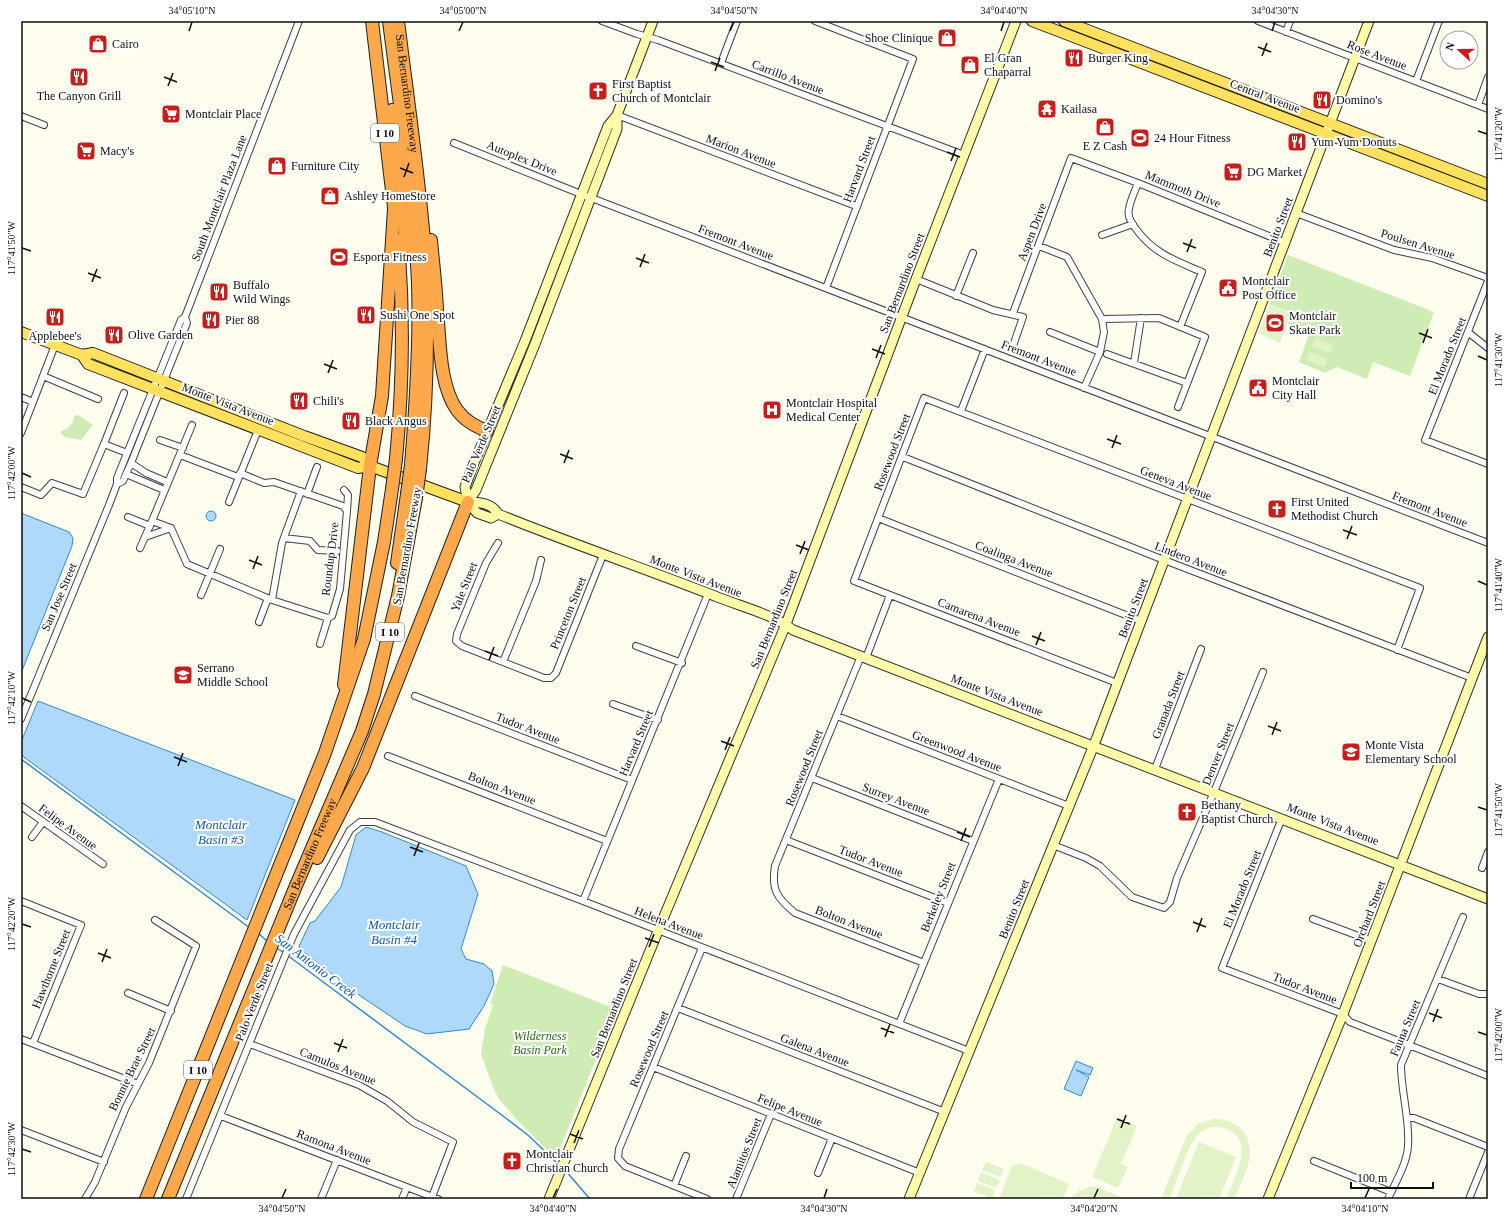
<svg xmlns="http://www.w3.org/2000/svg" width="1509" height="1220" font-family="Georgia,serif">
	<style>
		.green { fill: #ceecb4 }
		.pitch { fill: #e1f3c7 }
		.water { fill: #aed9fa; stroke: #308ad7 }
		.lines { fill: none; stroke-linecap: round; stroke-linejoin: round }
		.stream { stroke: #308ad7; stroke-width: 1.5 }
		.street-casing { stroke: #404040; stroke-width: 8 }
		.secondary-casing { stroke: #2f2f2f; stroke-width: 11 }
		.primary-casing { stroke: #1e1e1e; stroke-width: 12 }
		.highway-casing { stroke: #1e1e1e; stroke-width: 14 }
		.street { stroke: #fff; stroke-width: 6 }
		.secondary { stroke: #fffba8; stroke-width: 9 }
		.primary { stroke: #ffe15d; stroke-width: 10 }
		.highway { stroke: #fea84c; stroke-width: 12 }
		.highway-bridge-casing { stroke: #1e1e1e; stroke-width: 14; stroke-linecap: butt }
		.highway-bridge { stroke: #fea84c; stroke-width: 12 }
		.ticks { fill: none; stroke: #0d0d0d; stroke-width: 1.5 }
		.labels { text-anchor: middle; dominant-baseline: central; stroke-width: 4; stroke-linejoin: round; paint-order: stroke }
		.shield { fill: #fff; stroke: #565656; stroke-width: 1 }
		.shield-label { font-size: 11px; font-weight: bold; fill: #0d0d0d }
		.poi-label { font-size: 12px; fill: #0d0d0d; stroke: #fff; text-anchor: start }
		.street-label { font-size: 12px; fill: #0d0d0d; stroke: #fff }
		.park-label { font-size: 12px; font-style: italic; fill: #256a19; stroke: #fff }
		.water-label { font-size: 13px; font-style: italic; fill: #0e5ba8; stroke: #fff }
		.neatline { fill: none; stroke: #0d0d0d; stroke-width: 1.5 }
		.ticks-label { font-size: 10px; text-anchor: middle; fill: #0d0d0d }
	</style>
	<rect width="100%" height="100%" fill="#fffded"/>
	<path class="green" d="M1288 255 1434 312 1410 376 1373 362 1367 379 1337 367 1325 373 1299 362 1310 332 1288 323 1292 313 1269 304Z
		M78 415 93 425 81 440 65 437 61 434V431C68 429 74 424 74 416Z
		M503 965 616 1009 556 1159 516 1119 499 1099 493 1087 481 1054 485 1029 493 1005 490 1004Z"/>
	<path class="pitch" d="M1269 305 1291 313 1280 343 1258 333Z
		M1315 338 1333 345 1330 353 1312 346Z
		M1310 352 1328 359 1325 367 1307 360Z
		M1117 1118 1137 1126 1121 1164 1128 1167 1118 1188 1092 1177Z
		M1213 1119C1223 1119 1232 1121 1240 1128 1261 1149 1243 1177 1234 1199H1226C1234 1179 1258 1137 1223 1128 1214 1125 1205 1128 1198 1135 1187 1145 1176 1184 1170 1199H1161L1187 1135 1198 1124Z
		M1199 1142 1236 1157 1219 1199H1176Z
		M986 1162 1004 1169 1000 1177 982 1170Z
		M1020 1163 1069 1184 1063 1199H999L1012 1166Z
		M981 1172 1000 1180 996 1188 978 1181Z
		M977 1183 995 1190 992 1199 974 1191Z
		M1089 1187H1098L1125 1199H1068L1079 1191Z"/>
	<path class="water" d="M206 516a5 5 0 1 1 10 0a5 5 0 1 1-10 0Z
		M21 513 69 532 73 538 72 546 21 673Z
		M38 701 295 800 247 920 21 755V742Z
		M366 827 382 832 466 866 478 894 461 949 466 959 484 964 492 971 494 984 484 1006 469 1029 427 1034 405 1026 359 995 301 950 299 946 310 923 315 921 341 887 356 835Z
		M1076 1061 1093 1068 1090 1075 1076 1070 1089 1077 1081 1096 1064 1089Z"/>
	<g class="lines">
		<path class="stream" d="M21 759 250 928
			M258 933 267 941
			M277 948 284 953
			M287 955 507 1119 529 1136 559 1165
			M565 1170 590 1199"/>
		<g class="street-casing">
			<path id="street" d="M602 21 637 34 658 40 964 155
				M815 21 913 59 826 288
				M1258 21 1488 109
				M1286 32 1290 21
				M721 63 737 21
				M1416 81 1439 21
				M1478 105 1488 77
				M617 115 856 206
				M21 116 44 125
				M454 143 581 194 1488 543
				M1138 183C1135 191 1130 201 1129 209 1127 216 1132 224 1136 229 1153 253 1176 261 1202 272L1180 327
				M1296 213 1394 250 1432 258 1488 278
				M1102 235 1133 224
				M1039 246 1067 257 1102 319 1104 332 1100 352 1084 388
				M916 279 993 310 1023 317 1013 346
				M1488 281 1425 440 1488 464
				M956 296 973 253
				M1013 313 1071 158 1138 183 1286 243
				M1102 319 1159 318 1205 337 1178 407
				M1050 332 1100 352
				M1469 333 1488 348
				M1107 354 1187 383
				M1134 363 1141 318
				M43 376 98 399
				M124 393 104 444 127 453
				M21 397 33 402 55 345
				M961 411 985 349
				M21 433 33 402
				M160 440 183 448
				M180 455 238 477
				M903 457 1164 560 1472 678
				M131 463 146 473 167 482
				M126 474 164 490
				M117 484 123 481 131 463 187 323 185 317
				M21 487 41 495 52 483 83 494 104 444
				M344 490 348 495 347 511
				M307 494 317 467
				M229 502 258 430
				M128 517 150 526
				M878 518 1141 621
				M171 528 187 564 272 600 328 618 332 616 340 589 347 511 343 506 274 482 264 483 240 473
				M171 528 152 521 192 425
				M145 537 171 528
				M284 538 310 541 318 550 337 551
				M498 543 486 563 457 634 456 641 462 646 544 678H551L556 673 603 555
				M140 548 152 521
				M201 595 220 549
				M272 600 282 543 301 491
				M259 622 268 598
				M320 644 328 618
				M636 646 682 663
				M861 656 775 866C771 890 777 898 795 913L924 963
				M866 658 890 595
				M503 662 536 581 541 560
				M1117 683 854 581 924 398 1420 588 1397 650
				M415 696 632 780
				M613 704 658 720
				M837 716 1069 806
				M21 719 109 505 117 484V478L181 320 185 317 299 21
				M388 756 607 841
				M1155 769 1201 649
				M812 778 973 841
				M21 806 103 864
				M1282 818 1222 968 1343 1014 1350 1022 1488 1076
				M32 837 43 822
				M786 840 948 903
				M1053 845 1086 858 1100 866 1132 897 1164 908 1170 902 1177 878 1214 792 1263 672
				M1482 868 1488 852
				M21 901 81 925 33 1043
				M583 901 708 594
				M1313 919 1372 941
				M702 948 619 1149 618 1158 625 1166 707 1199
				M1438 979 1479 994H1488
				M128 993 171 1011
				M678 1008 945 1112
				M899 1024 999 779
				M21 1039 138 1084
				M250 1044 359 1085 387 1101 413 1122 453 1142 432 1197
				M653 1067 920 1173
				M221 1116 438 1199
				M1407 1118H1414L1488 1147
				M21 1130 104 1162
				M1314 1161 1391 1192
				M818 1173 832 1138
				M674 1186 686 1156
				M85 1199 95 1182 126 1107 149 1063 196 946 155 920
				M186 1199 294 934 350 830 360 822H375L583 901 969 1051
				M321 1199 337 1160
				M402 1199 407 1187
				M736 1199 771 1114
				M1388 1199C1395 1183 1407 1164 1408 1146 1410 1119 1401 1092 1401 1065L1463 917
				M1469 1199 1488 1152"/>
		</g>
		<g class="secondary-casing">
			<path id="secondary" d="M468 502C479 502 492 503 498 514 570 543 643 568 715 596 739 606 773 614 793 630L1488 899
				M468 502 476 490 535 344 617 129V115L653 21
				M468 502 465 487 474 463 525 341 608 126 617 115
				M468 502 477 513 491 518 498 514
				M549 1199 658 931 786 624 916 279 1016 21
				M909 1199 1094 745 1369 21
				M1268 1199 1343 1014 1488 637"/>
		</g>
		<g class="primary-casing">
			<path id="primary" d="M1032 21 1488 196
				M1064 21 1488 184
				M21 332 82 355 93 353 304 436 362 457 370 466 468 502
				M82 355 88 364 358 468 370 466"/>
		</g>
		<g class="highway-casing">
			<g id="highway">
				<path d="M372 21 395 216"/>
				<path d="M389 21C400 108 414 195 418 283 420 344 416 404 411 465"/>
				<path id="s1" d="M398 21C407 94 418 168 424 241 429 317 428 393 420 469"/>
				<path d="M392 110 407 253"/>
				<path d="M431 240C433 263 436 286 437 310 440 339 439 385 457 410 465 421 475 426 487 431"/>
				<path d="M396 459C403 386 404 313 398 240"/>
				<path d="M397 563 407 494"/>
				<path d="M344 685 370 466 382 396 394 209"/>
				<path d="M317 858 363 768 468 502"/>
				<path d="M146 1199 325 753 364 639 384 542 392 489"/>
				<path id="s2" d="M168 1199 295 888 362 731 374 694 398 596 416 498"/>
			</g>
		</g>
		<use href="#street" class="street"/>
		<use href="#secondary" class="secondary"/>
		<use href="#primary" class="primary"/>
		<use href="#highway" class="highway"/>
		<g class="highway-bridge-casing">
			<path id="highway-bridge" d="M392 489 396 459
				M407 494 411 465
				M416 498 420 469"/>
		</g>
		<use href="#highway-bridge" class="highway-bridge"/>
	</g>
	<path class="ticks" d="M189 31 192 22M459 31 463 22M730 31 734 22M1001 31 1004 22M1272 31 1275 22M1258 47 1271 52M1262 56 1267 43M711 62 724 67M715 71 720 58M164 77 177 82M168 86 173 73M1478 131 1487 134M947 152 960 157M951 161 956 148M400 168 413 173M404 177 409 163M1183 243 1196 248M22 248 31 251M1187 252 1192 239M636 258 649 263M640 267 645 254M88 273 101 278M92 282 97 269M1419 333 1432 338M1423 343 1428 329M872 349 885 354M1478 356 1487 360M876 358 881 345M324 364 337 369M328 373 333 360M1107 439 1121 444M1112 448 1117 435M560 454 573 459M564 463 569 450M22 473 31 477M1343 530 1357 535M1347 539 1352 526M796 545 809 550M800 554 805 541M249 560 262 565M253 569 258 556M1478 581 1487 585M1032 636 1045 641M1036 645 1041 632M485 651 498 656M489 660 494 647M22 698 31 702M1268 726 1281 731M1272 735 1277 722M721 741 734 746M725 750 730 737M174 757 187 762M178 766 183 753M1478 807 1487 810M957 832 970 837M961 841 966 828M410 847 423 852M414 856 419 843M1193 922 1206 927M22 924 31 927M1197 932 1202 918M645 938 659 943M649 947 654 934M98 953 111 958M102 962 107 949M1429 1013 1442 1018M1433 1022 1438 1009M881 1028 894 1033M1478 1032 1487 1035M885 1037 890 1024M334 1043 347 1048M338 1052 343 1039M1117 1119 1130 1124M1121 1128 1126 1115M570 1134 583 1139M574 1143 579 1130M22 1149 31 1152M282 1198 286 1189M553 1198 557 1189M824 1198 827 1189M1094 1198 1098 1189M1365 1198 1369 1189"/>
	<defs>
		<g id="shop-square" transform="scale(1)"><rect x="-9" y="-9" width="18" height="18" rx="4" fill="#c71d1b" stroke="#fff"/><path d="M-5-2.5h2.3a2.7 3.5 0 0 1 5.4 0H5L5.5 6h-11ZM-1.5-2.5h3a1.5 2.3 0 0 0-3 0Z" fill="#fff"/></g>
		<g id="restaurant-square" transform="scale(1)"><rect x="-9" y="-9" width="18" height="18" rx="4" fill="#c71d1b" stroke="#fff"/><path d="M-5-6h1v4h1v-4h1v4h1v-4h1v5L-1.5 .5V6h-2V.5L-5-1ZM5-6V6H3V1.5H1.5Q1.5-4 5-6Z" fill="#fff"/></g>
		<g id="church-square" transform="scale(1)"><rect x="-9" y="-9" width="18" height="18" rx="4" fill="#c71d1b" stroke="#fff"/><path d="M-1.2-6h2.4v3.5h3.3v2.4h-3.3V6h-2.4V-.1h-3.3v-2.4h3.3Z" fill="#fff"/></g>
		<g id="temple-square" transform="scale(1)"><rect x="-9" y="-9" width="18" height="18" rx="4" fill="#c71d1b" stroke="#fff"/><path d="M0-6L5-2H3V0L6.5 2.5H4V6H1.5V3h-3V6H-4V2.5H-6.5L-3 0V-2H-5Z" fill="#fff"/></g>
		<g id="supermarket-square" transform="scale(1)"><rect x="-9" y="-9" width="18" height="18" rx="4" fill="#c71d1b" stroke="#fff"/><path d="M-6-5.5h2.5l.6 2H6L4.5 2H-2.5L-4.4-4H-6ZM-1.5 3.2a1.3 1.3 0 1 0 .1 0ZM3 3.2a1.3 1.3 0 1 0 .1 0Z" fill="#fff"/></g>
		<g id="stadium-square" transform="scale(1)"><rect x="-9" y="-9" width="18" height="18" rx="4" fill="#c71d1b" stroke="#fff"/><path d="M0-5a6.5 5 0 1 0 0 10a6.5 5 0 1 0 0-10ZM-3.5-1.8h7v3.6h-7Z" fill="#fff"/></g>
		<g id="civic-square" transform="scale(1)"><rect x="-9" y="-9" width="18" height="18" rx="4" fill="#c71d1b" stroke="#fff"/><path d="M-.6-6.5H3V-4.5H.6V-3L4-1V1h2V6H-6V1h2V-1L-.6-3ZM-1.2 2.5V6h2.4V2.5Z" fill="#fff"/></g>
		<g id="hospital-square" transform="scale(1)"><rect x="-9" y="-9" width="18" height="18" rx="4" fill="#c71d1b" stroke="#fff"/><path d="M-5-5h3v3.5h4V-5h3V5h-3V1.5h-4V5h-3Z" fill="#fff"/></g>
		<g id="school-square" transform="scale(1)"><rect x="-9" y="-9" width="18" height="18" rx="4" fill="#c71d1b" stroke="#fff"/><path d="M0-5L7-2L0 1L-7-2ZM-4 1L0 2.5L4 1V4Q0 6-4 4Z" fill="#fff"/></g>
	</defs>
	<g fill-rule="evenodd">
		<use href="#shop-square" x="947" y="38"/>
		<use href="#shop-square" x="98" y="44"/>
		<use href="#restaurant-square" x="1074" y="58"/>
		<use href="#shop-square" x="970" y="65"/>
		<use href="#restaurant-square" x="79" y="77"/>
		<use href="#church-square" x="598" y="91"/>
		<use href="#restaurant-square" x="1322" y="100"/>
		<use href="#temple-square" x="1047" y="109"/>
		<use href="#supermarket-square" x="171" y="114"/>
		<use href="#shop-square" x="1105" y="127"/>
		<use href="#stadium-square" x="1140" y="138"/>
		<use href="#restaurant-square" x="1297" y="142"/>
		<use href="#supermarket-square" x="86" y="151"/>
		<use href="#shop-square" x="277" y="166"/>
		<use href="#supermarket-square" x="1233" y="172"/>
		<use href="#shop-square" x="330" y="196"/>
		<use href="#stadium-square" x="339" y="257"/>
		<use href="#civic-square" x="1228" y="288"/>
		<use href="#restaurant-square" x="219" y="292"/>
		<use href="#restaurant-square" x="366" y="315"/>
		<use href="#restaurant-square" x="55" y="317"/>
		<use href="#restaurant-square" x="211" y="320"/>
		<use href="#stadium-square" x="1275" y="323"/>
		<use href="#restaurant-square" x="114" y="335"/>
		<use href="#civic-square" x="1258" y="388"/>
		<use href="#restaurant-square" x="299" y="401"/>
		<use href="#hospital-square" x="772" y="410"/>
		<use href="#restaurant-square" x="351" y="421"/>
		<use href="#church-square" x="1277" y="509"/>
		<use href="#school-square" x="183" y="675"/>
		<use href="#school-square" x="1351" y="752"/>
		<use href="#church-square" x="1187" y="812"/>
		<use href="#church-square" x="512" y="1161"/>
	</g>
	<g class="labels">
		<g class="shield">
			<rect x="371" y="124" width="28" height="18" rx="3"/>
			<rect x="376" y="623" width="28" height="18" rx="3"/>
			<rect x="184" y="1061" width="28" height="18" rx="3"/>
		</g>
		<g class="shield-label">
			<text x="385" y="133">I 10</text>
			<text x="390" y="632">I 10</text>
			<text x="198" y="1070">I 10</text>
		</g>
		<g class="poi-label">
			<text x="933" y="38" text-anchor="end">Shoe Clinique</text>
			<text x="112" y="44">Cairo</text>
			<text x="984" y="58">El Gran<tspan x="984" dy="14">Chaparral</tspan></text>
			<text x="1088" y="58">Burger King</text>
			<text x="612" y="84">First Baptist<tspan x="612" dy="14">Church of Montclair</tspan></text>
			<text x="79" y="96" text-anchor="middle">The Canyon Grill</text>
			<text x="1336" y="100">Domino's</text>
			<text x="1061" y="109">Kailasa</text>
			<text x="185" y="114">Montclair Place</text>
			<text x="1154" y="138">24 Hour Fitness</text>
			<text x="1311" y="142">Yum Yum Donuts</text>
			<text x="1105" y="146" text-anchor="middle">E Z Cash</text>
			<text x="100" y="151">Macy's</text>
			<text x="291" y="166">Furniture City</text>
			<text x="1247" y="172">DG Market</text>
			<text x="344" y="196">Ashley HomeStore</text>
			<text x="353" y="257">Esporta Fitness</text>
			<text x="1242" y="281">Montclair<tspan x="1242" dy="14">Post Office</tspan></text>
			<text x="233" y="285">Buffalo<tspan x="233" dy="14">Wild Wings</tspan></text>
			<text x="380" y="315">Sushi One Spot</text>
			<text x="1289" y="316">Montclair<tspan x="1289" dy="14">Skate Park</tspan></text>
			<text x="225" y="320">Pier 88</text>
			<text x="128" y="335">Olive Garden</text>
			<text x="55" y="336" text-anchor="middle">Applebee's</text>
			<text x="1272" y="381">Montclair<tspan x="1272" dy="14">City Hall</tspan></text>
			<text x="313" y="401">Chili's</text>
			<text x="786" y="403">Montclair Hospital<tspan x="786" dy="14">Medical Center</tspan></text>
			<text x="365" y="421">Black Angus</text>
			<text x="1291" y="502">First United<tspan x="1291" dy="14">Methodist Church</tspan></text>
			<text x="197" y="668">Serrano<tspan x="197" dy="14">Middle School</tspan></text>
			<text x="1365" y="745">Monte Vista<tspan x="1365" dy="14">Elementary School</tspan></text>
			<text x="1201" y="805">Bethany<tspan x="1201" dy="14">Baptist Church</tspan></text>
			<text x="526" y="1154">Montclair<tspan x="526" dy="14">Christian Church</tspan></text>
		</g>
		<g class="street-label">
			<text transform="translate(1377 55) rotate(21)">Rose Avenue</text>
			<text transform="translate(788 77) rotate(21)">Carrillo Avenue</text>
			<text stroke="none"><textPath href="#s1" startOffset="73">San Bernardino Freeway</textPath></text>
			<text transform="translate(1265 96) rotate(21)">Central Avenue</text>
			<text transform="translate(741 151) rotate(21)">Marion Avenue</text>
			<text transform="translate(522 158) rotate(22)">Autoplex Drive</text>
			<text transform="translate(859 169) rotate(-69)">Harvard Street</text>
			<text transform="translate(1183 189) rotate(22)">Mammoth Drive</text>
			<text transform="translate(219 198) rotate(-69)">South Montclair Plaza Lane</text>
			<text transform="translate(1278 227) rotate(-69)">Benito Street</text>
			<text transform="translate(1032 232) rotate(-69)">Aspen Drive</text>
			<text transform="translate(736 242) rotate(21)">Fremont Avenue</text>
			<text transform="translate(1418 244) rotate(17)">Poulsen Avenue</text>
			<text transform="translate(902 283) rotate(-69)">San Bernardino Street</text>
			<text transform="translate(1447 356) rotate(-68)">El Morado Street</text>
			<text transform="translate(1039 358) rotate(21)">Fremont Avenue</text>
			<text transform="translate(228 404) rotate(21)">Monte Vista Avenue</text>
			<text transform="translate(481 444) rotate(-67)">Palo Verde Street</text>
			<text transform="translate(892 452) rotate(-69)">Rosewood Street</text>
			<text transform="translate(1176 483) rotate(21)">Geneva Avenue</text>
			<text transform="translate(1430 509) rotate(21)">Fremont Avenue</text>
			<text transform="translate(407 546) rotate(-80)">San Bernardino Freeway</text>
			<text transform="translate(330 559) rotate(-83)">Roundup Drive</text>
			<text transform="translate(1014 559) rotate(21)">Coalinga Avenue</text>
			<text transform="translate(1191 559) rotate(21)">Lindero Avenue</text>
			<text transform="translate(696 576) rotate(21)">Monte Vista Avenue</text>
			<text transform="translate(464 587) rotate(-68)">Yale Street</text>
			<text transform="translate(59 597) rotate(-67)">San Jose Street</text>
			<text transform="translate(1133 608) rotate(-69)">Benito Street</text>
			<text transform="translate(568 613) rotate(-68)">Princeton Street</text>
			<text transform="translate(979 617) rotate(21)">Camarena Avenue</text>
			<text transform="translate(774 619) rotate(-68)">San Bernardino Street</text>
			<text transform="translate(997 695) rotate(21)">Monte Vista Avenue</text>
			<text transform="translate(1168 705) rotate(-69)">Granada Street</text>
			<text transform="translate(528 728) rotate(21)">Tudor Avenue</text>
			<text transform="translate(636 743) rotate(-67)">Harvard Street</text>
			<text transform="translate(957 751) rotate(21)">Greenwood Avenue</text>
			<text transform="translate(1218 754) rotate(-68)">Denver Street</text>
			<text transform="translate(804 768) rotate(-68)">Rosewood Street</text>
			<text transform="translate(502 788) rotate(21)">Bolton Avenue</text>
			<text transform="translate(896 799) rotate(21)">Surrey Avenue</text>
			<text transform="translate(1333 824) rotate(21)">Monte Vista Avenue</text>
			<text transform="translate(68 827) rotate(36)">Felipe Avenue</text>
			<text stroke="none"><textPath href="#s2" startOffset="373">San Bernardino Freeway</textPath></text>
			<text transform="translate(871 861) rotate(21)">Tudor Avenue</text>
			<text transform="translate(1242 889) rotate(-68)">El Morado Street</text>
			<text transform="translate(938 897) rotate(-68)">Berkeley Street</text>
			<text transform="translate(1014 909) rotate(-68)">Benito Street</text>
			<text transform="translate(1369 914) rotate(-69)">Orchard Street</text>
			<text transform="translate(849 922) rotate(21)">Bolton Avenue</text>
			<text transform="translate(669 923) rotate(21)">Helena Avenue</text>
			<text transform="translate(51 969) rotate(-68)">Hawthorne Street</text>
			<text transform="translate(1305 988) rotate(21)">Tudor Avenue</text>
			<text transform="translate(254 1002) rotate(-68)">Palo Verde Street</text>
			<text transform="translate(614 1008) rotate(-68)">San Bernardino Street</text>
			<text transform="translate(1405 1028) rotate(-67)">Fauna Street</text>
			<text transform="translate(649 1049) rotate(-67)">Rosewood Street</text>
			<text transform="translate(815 1050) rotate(21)">Galena Avenue</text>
			<text transform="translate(338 1066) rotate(22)">Camulos Avenue</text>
			<text transform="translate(132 1069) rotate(-64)">Bonnie Brae Street</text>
			<text transform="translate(790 1110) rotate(22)">Felipe Avenue</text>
			<text transform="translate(334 1147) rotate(21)">Ramona Avenue</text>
			<text transform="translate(744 1153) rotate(-68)">Alamitos Street</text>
		</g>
		<g class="park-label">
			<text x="540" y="1036">Wilderness<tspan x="540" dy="14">Basin Park</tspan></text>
		</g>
		<g class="water-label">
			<text x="221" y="824">Montclair<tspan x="221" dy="15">Basin #3</tspan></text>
			<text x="394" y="924">Montclair<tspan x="394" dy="15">Basin #4</tspan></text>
			<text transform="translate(316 966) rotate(37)">San Antonio Creek</text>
		</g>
	</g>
	<rect width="1509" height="1220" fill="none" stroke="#ffffff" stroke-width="44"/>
	<g transform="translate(1459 50) rotate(291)"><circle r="19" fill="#ffffff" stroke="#9e9e9e"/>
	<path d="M0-3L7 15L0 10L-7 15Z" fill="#c71d1b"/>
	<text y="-6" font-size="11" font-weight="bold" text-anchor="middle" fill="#0d0d0d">N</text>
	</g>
	<path d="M1351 1182v6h82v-6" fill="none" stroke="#0d0d0d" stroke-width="2"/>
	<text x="1357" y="1182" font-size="12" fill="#0d0d0d" stroke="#ffffff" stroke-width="3" paint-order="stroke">100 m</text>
	<rect x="22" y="22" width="1465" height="1176" class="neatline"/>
	<g class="ticks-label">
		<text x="192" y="14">34°05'10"N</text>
		<text x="463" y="14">34°05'00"N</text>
		<text x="734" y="14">34°04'50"N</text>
		<text x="1004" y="14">34°04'40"N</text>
		<text x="1275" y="14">34°04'30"N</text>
		<text transform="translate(1498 134) rotate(-90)" y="4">117°41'20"W</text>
		<text transform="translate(11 248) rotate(-90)" y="4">117°41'50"W</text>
		<text transform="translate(1498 360) rotate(-90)" y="4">117°41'30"W</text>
		<text transform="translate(11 473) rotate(-90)" y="4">117°42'00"W</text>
		<text transform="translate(1498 585) rotate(-90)" y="4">117°41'40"W</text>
		<text transform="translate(11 698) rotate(-90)" y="4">117°42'10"W</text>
		<text transform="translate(1498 810) rotate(-90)" y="4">117°41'50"W</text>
		<text transform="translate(11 924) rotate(-90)" y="4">117°42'20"W</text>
		<text transform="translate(1498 1035) rotate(-90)" y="4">117°42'00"W</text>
		<text transform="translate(11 1149) rotate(-90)" y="4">117°42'30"W</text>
		<text x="282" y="1212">34°04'50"N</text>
		<text x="553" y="1212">34°04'40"N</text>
		<text x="824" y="1212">34°04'30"N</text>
		<text x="1094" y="1212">34°04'20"N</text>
		<text x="1365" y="1212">34°04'10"N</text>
	</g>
</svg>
